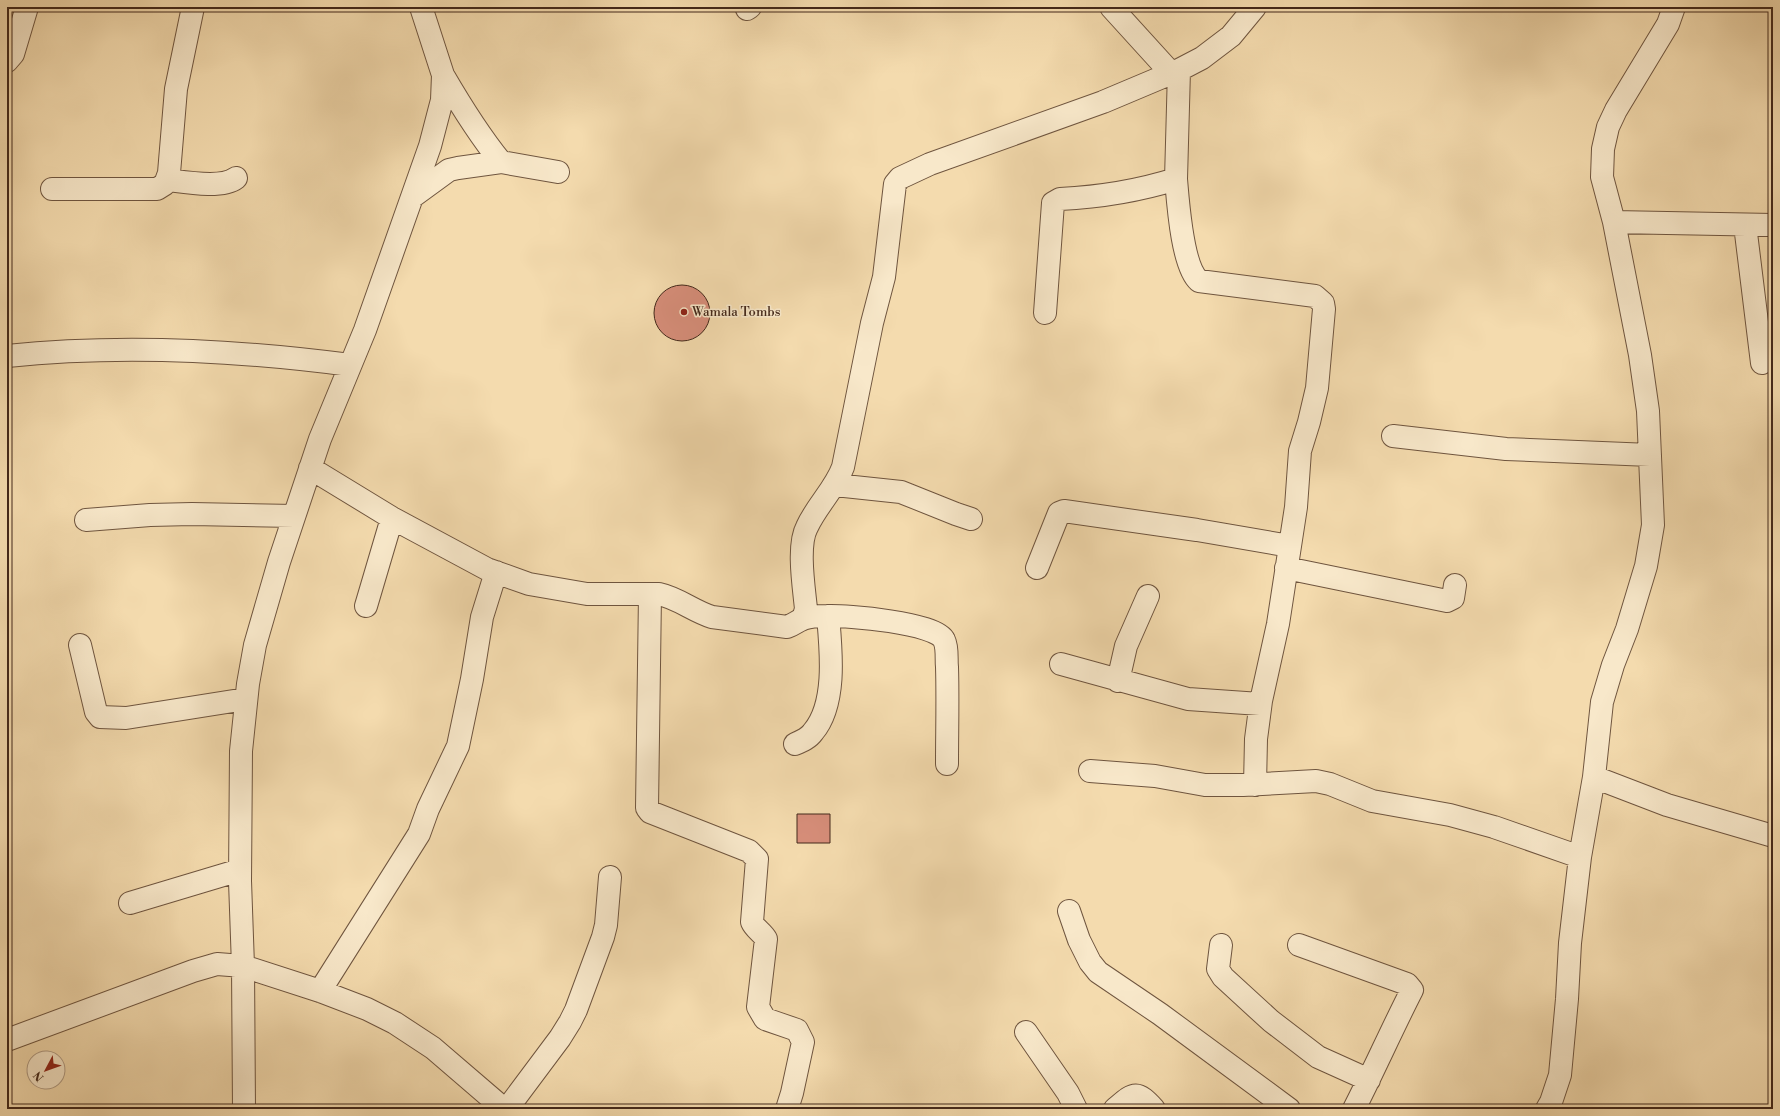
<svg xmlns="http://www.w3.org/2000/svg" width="1780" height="1116" font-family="'Libre Bodoni',serif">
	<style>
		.building { fill: #d78e7a; stroke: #43281a }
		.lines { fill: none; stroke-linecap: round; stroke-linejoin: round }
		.minor-casing { stroke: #6f553f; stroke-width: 24 }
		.minor { stroke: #f8e8ca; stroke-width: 22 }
		.poi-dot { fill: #8f2418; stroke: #f8e8ca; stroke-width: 1.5 }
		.labels { text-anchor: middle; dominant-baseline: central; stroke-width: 3; stroke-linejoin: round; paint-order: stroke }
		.poi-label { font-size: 13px; fill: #43281a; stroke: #f8e8ca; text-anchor: start }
	</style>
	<rect width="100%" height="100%" fill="#f4dbae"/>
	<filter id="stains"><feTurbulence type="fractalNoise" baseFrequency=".005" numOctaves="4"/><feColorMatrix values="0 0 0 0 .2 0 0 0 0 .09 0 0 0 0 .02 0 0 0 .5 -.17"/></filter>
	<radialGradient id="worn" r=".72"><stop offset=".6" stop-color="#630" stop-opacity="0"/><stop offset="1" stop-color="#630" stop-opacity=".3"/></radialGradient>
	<path class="building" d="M654 313a28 28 0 1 1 56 0a28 28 0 1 1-56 0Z
		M797 814H830V843H797Z"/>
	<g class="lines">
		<g class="minor-casing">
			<path id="minor" d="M1111 7 1171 73
				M747 9 750 7
				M7 61 13 54 27 7
				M443 75C461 106 479 135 501 162
				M1176 179C1178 202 1182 266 1199 281L1315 296 1323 303 1324 309 1317 388 1309 422 1300 451 1296 507 1278 624 1261 701 1256 739 1255 785
				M167 180C184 182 222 189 236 178
				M52 189H157L165 184 169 173 176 89 193 7
				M412 197 449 170 458 168 501 162 558 172
				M1614 222 1773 225
				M1745 225 1762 363
				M1045 313 1053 203 1060 199C1100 197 1138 191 1176 179L1179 70
				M7 356C122 344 236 350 350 365
				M1393 436 1506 449 1650 455
				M310 468 392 518 487 569 529 584 587 594H659C678 598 693 611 712 617L787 627C795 624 797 621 803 619 810 616 821 616 827 616 846 615 937 623 944 640 948 648 946 659 947 667 948 699 947 732 947 764
				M835 485 901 492 956 514 971 519
				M86 520 150 515 192 514 294 516
				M1037 568 1059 513 1064 511 1197 530 1290 546
				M1286 568 1447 601 1453 598 1455 585
				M650 594 647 808 650 812 749 851 757 859 752 922C755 929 762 932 766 939L758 1007 765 1019 797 1030 803 1042 792 1093 787 1109
				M366 606 392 518
				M803 619 806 609C804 588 797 545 807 527 817 505 835 489 843 467L872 323 884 277 895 184 900 178 930 164 1103 102 1179 70 1202 58 1231 36 1255 7
				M80 645 96 712 100 717 126 718 246 699
				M1061 664 1188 699 1260 704
				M1118 681 1126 646 1148 596
				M795 744C802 741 809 738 813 732 837 704 831 650 828 616
				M1090 771 1155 776 1205 785H1243L1316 781 1330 784 1372 801 1450 815 1494 827 1580 857
				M1594 777 1667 805 1773 836
				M130 903 240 870
				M1069 911 1079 940 1090 962 1098 972 1160 1014 1289 1109
				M1221 945 1218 969 1223 977 1271 1021 1318 1057 1369 1080
				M1299 945 1407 984 1412 990C1392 1029 1374 1070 1354 1109
				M320 991 419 834 428 809 458 746 472 679 482 617 496 572
				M1026 1032 1068 1093 1076 1109
				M7 1040 193 971 217 964 243 966 320 991 367 1009 395 1023 433 1048 504 1109
				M244 1109 243 966 240 881 241 751 248 684 255 645 279 562 320 439 365 330 430 146 442 100 443 75 421 7
				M507 1109 560 1038 570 1022 576 1010 603 937 606 925 610 877
				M1115 1109C1134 1093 1136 1089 1154 1109
				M1547 1109 1551 1102 1560 1075 1567 999 1570 943 1580 857 1594 777 1602 702 1613 665 1627 629 1646 566 1653 525 1648 411 1640 355 1614 222 1602 177 1603 149 1608 127 1616 110 1668 24 1674 7"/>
		</g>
		<use href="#minor" class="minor"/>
	</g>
	<circle class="poi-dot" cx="684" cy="312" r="4"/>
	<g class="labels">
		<g class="poi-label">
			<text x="692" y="312">Wamala Tombs</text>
		</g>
	</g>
	<rect width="1780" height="1116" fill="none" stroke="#f4dbae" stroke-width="24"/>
	<rect x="8" y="8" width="1764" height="1100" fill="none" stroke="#43281a" stroke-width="2"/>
	<rect x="12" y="12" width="1756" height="1092" fill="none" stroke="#43281a"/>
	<g transform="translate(46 1070) rotate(229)"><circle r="19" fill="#f8e8ca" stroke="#b09b84"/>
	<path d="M0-3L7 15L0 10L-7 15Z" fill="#8f2418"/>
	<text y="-6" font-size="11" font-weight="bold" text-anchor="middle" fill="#43281a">N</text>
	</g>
	<rect width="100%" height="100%" filter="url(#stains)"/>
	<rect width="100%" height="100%" fill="url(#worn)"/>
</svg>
